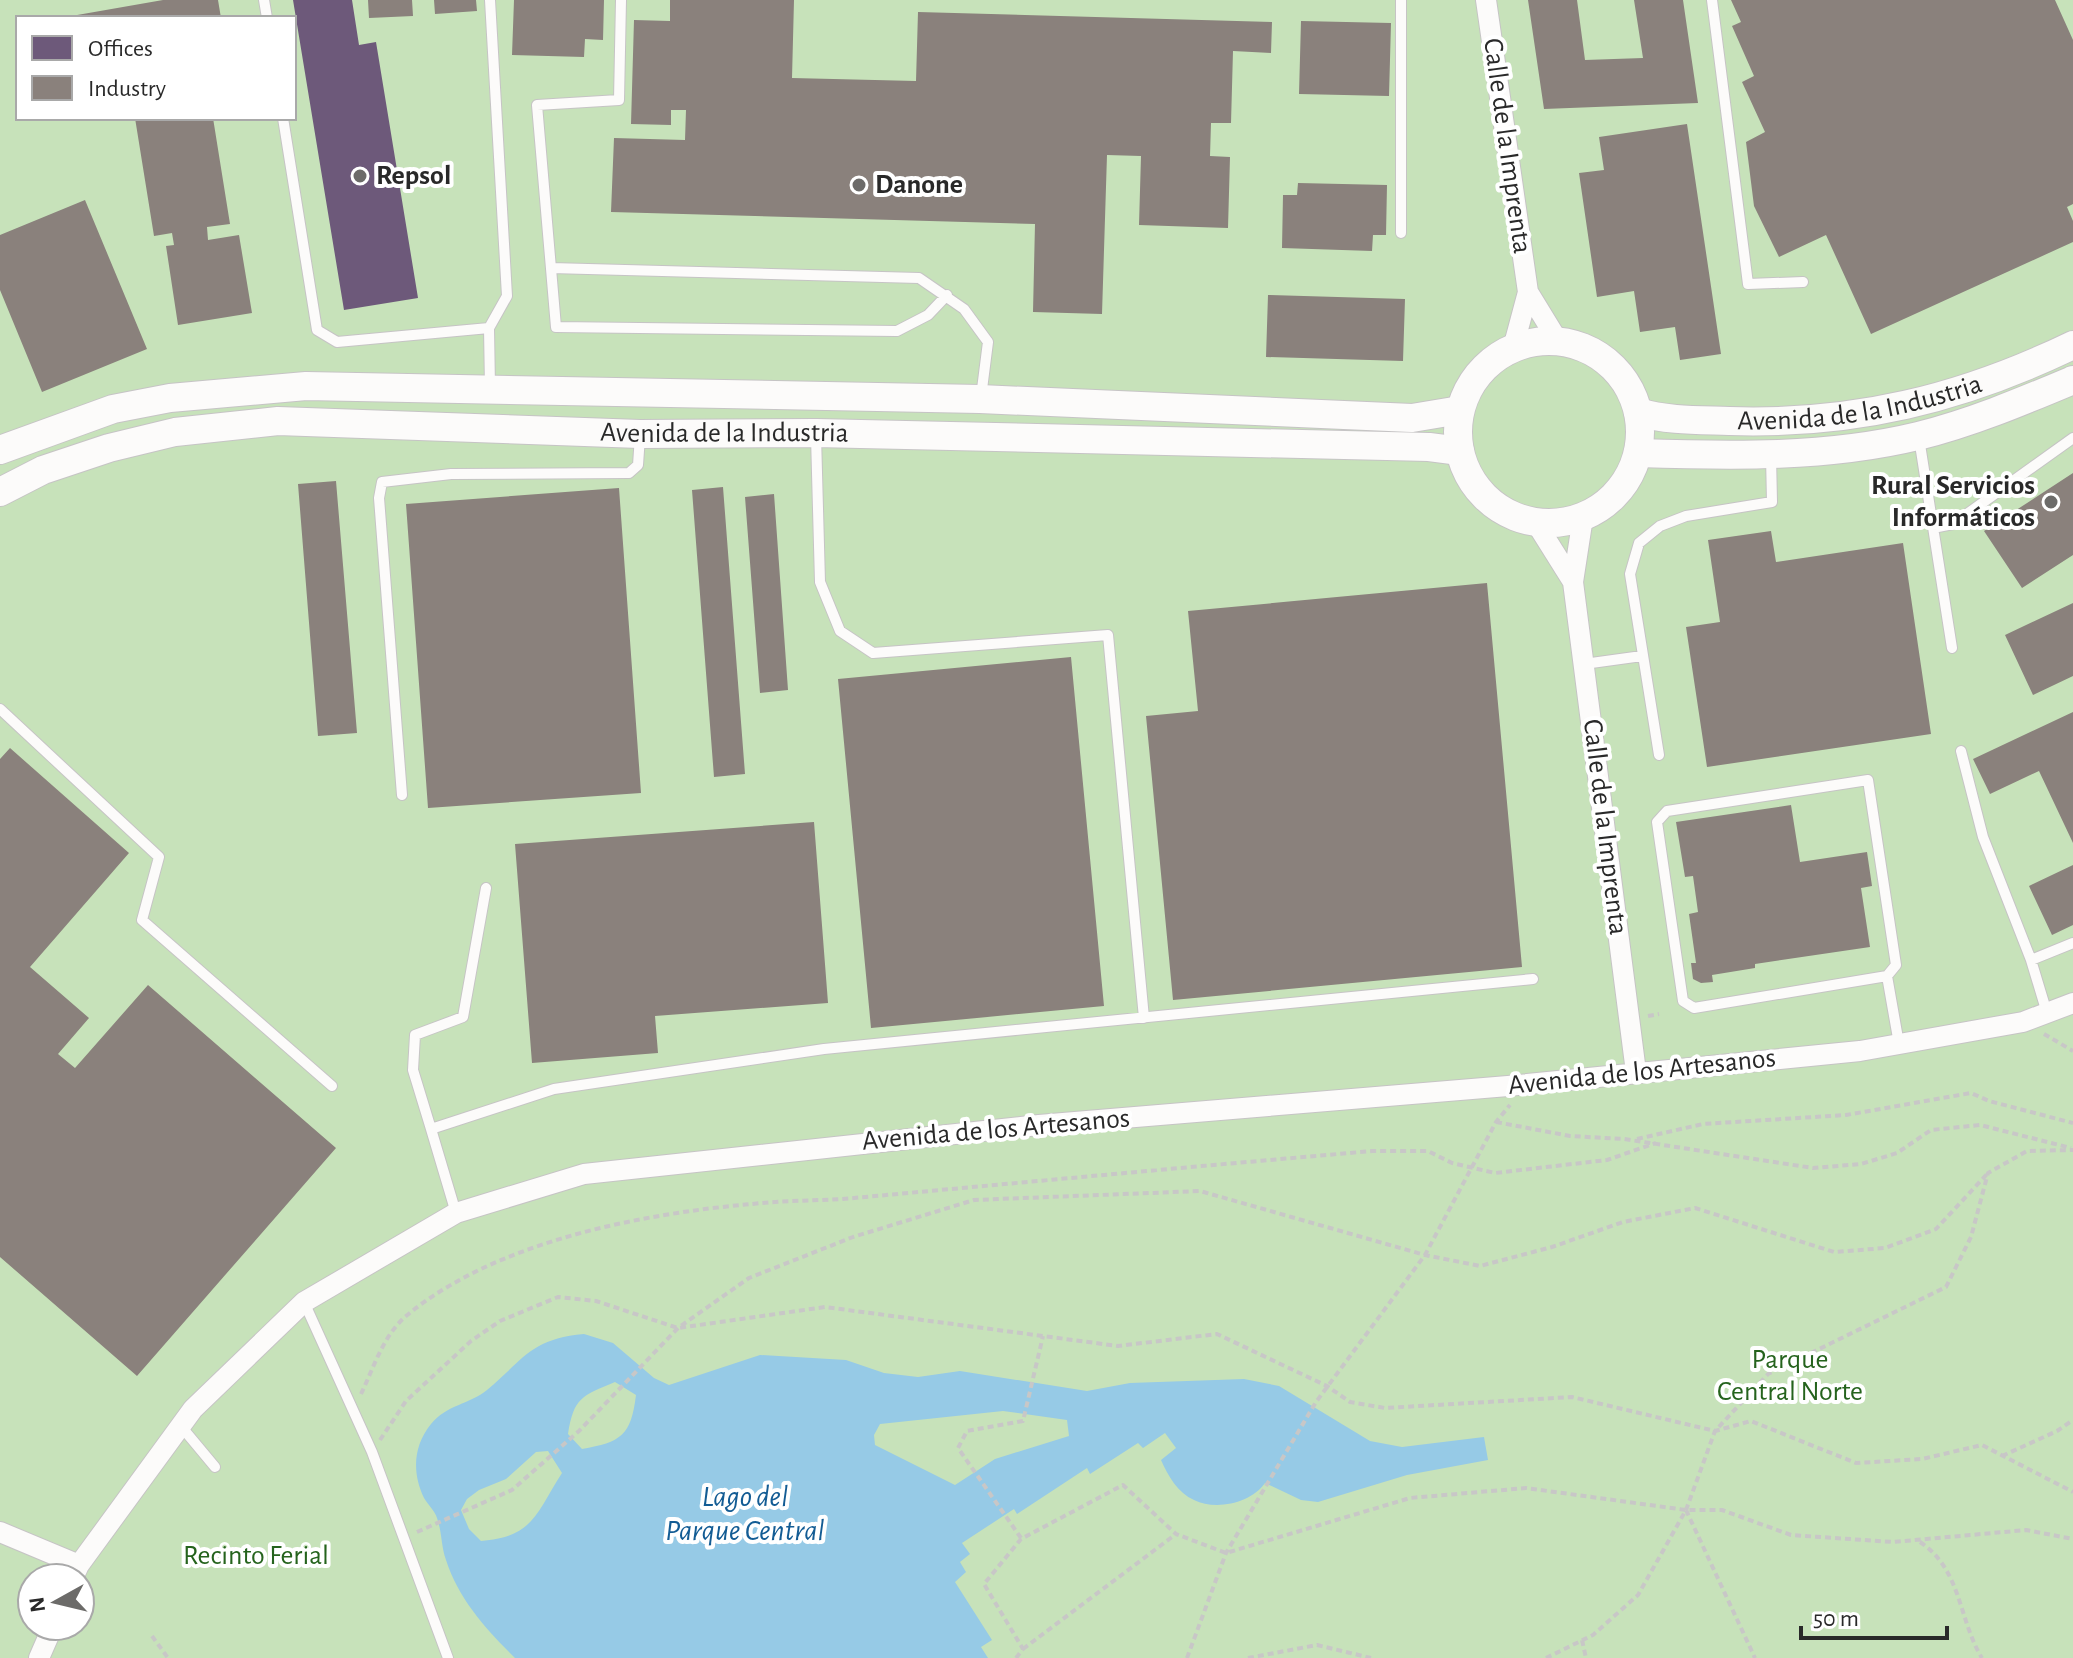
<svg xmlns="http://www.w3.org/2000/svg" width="2073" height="1658" font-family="'Alegreya Sans',sans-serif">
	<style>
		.green { fill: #c7e2ba; fill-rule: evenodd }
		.water { fill: #96cae6; fill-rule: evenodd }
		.offices { fill: #6d597a }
		.industry { fill: #8a817c }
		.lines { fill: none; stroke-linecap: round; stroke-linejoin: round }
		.lane-casing { stroke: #c6c4c5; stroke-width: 12 }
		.street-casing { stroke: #c6c4c5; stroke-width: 22 }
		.secondary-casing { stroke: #c6c4c5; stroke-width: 30 }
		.path { stroke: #c8c7c7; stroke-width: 4; stroke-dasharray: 6 4; stroke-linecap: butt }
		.lane { stroke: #fcfbfa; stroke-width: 10 }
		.street { stroke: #fcfbfa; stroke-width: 20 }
		.secondary { stroke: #fcfbfa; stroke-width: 28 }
		.poi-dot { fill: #6c6b69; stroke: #fff; stroke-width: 3 }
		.labels { text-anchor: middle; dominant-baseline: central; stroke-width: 8; stroke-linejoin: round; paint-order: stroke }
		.street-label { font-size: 28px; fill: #292929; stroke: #fff }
		.poi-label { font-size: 28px; font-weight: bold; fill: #292929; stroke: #fff; text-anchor: start }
		.park-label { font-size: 28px; fill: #25631d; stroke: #fff }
		.water-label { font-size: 30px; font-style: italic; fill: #135c94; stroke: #fff }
	</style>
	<rect width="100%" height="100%" fill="#e8e5e0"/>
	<path class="green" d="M0 0H2073V1658H0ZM18 18H294V118H18ZM32 1578H80V1626H32Z"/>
	<path class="water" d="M584 1334 613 1343 654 1378 669 1385 760 1355 846 1360 884 1373 918 1377 960 1371 1087 1391 1130 1383 1244 1379 1279 1386 1370 1441 1402 1447 1484 1437 1488 1460 1407 1475 1318 1502 1301 1500 1265 1483C1251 1503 1216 1511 1194 1500 1178 1493 1168 1476 1161 1460L1176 1448 1165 1433 1143 1448 1138 1443 1090 1474 1087 1468 1017 1514 1014 1509 962 1543 970 1554 960 1562 966 1572 955 1582 992 1640 981 1647 988 1658H515C486 1629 459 1600 446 1560 441 1546 442 1532 437 1518 435 1511 428 1505 424 1498 412 1473 413 1446 431 1424 446 1405 470 1404 487 1390 525 1358 531 1339 584 1334ZM615 1382 636 1395C631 1436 621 1442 582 1449L568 1434C574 1397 582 1396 615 1382ZM1003 1411 1067 1420 1069 1436 995 1459 955 1485 875 1445 874 1435 880 1424ZM548 1451 562 1473C536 1513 534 1537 481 1541L469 1529 461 1510 467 1499 479 1490 506 1479 536 1452Z"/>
	<path class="offices" d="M293 0H352L359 45 376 42 418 298 344 310Z"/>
	<path class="industry" d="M163 0H218L221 18H60Z
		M368 0H412L413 16 369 18Z
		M434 0H476L477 11 435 14Z
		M514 0H604L603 40 585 39 584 57 512 55Z
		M670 0H794L792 78 916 81 918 12 1272 22 1271 53 1233 51 1231 123H1211L1210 156 1230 157 1228 228 1139 225 1141 156 1107 155 1102 314 1033 312 1035 224 611 212 614 138 685 140 686 110H671V125L631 124 634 20 670 21Z
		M1528 0H1577L1585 60 1643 58 1634 0H1683L1698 103 1544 109Z
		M1731 0H2055L2073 40V204L2067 207 2073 221V242L1871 334 1826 235 1779 257 1754 206 1746 142 1765 132 1742 82 1754 76 1732 26 1741 22Z
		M1301 21 1391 23 1389 96 1299 94Z
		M135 118H213L230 224 207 227 208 240 239 235 252 313 178 325 166 246 174 245 172 233 154 236Z
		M1687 124 1721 354 1680 360 1675 327 1640 332 1634 291 1597 297 1579 173 1604 170 1599 137Z
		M1298 183 1387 185 1386 235H1373L1372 251 1282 248 1283 195H1297Z
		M85 200 147 349 42 392 0 290V235Z
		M1268 295 1405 299 1403 361 1266 357Z
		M2073 473V555L2022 588 1984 531Z
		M336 481 357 733 318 736 298 484Z
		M723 487 745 774 714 777 692 490Z
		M619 488 641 793 428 808 406 504Z
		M774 494 788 690 760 693 745 497Z
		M1771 531 1776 562 1903 543 1931 734 1707 767 1686 627 1720 622 1708 540Z
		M1487 583 1522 967 1173 1000 1146 716 1198 711 1188 611Z
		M2073 603V676L2033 695 2005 635Z
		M1071 657 1104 1006 871 1028 838 679Z
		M2073 712V843L2039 771 1990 794 1973 759Z
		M10 748 129 853 30 967 89 1018 58 1054 75 1068 148 985 336 1148 137 1376 0 1257V759Z
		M1791 805 1800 862 1867 852 1872 886 1861 888 1870 947 1755 964V968L1712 975 1713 982 1701 983 1693 979 1691 963H1696L1689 914 1698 912 1693 876 1685 877 1676 822Z
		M814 822 828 1003 655 1016 658 1053 532 1063 515 844Z
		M2073 865V925L2052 935 2029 886Z"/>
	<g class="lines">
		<g class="lane-casing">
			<path id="lane" d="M264 0 267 18
				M621 0 619 100 537 105 556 327 897 331 928 315 947 295
				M1712 0 1748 284 1803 282
				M283 118 317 330 337 342 489 328
				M1401 233V0
				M551 268 919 278 964 309 988 342 981 397
				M490 388 489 328 507 296 490 0
				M816 436 820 582 840 631 873 653 1108 635 1144 1018
				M1919 438 1952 648
				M1933 528 1953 524 2073 438
				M1584 664 1642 656
				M0 709 159 857 142 920 332 1086
				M1961 751 1983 837 2031 960 2073 943
				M1659 755 1630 574 1639 543 1660 526 1686 516 1772 502 1771 456
				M402 795 379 498 382 482 451 474 629 473 638 465 640 436
				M2031 960 2047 1013
				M1887 976 1896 965 1868 780 1667 811 1657 822 1683 1001 1694 1008 1887 976 1899 1044
				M431 1129 413 1070 415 1035 463 1017 486 888
				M456 1213 431 1129 554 1089 824 1049 1533 979
				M304 1302 372 1452 448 1658
				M180 1425 215 1467"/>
		</g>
		<g class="street-casing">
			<path id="street" d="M1486 0 1528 292 1513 348
				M1528 292 1558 341
				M1583 517 1573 582 1636 1072
				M1536 523 1573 582
				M0 1532 79 1565
				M73 1578 79 1565 193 1409 304 1302 456 1213 584 1174 1039 1125 1508 1086 1860 1051 2023 1022 2073 1003
				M39 1658 53 1626"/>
		</g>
		<g class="secondary-casing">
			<g id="secondary">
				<circle cx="1549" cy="432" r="91"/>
				<path id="s1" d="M1638 412C1668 421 1698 420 1729 421 1854 425 1961 399 2073 345"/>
				<path d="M0 450 113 409 170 398 306 386 980 399 1412 418 1460 410"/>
				<path d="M1638 453C1731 456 1827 458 1918 436 1971 423 2023 401 2073 380"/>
				<path id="s2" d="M0 492 43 470 109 448 175 432 278 421 640 434 816 433 1429 447 1460 451"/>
			</g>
		</g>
		<path class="path" d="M1648 1016 1659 1014
			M2044 1034 2073 1051
			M1496 1122 1570 1136 1624 1139 1813 1168 1861 1164 1897 1153 1931 1130 1980 1125 2071 1148
			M1637 1139 1703 1124 1846 1115 1971 1093 1989 1101 2073 1123
			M361 1394C374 1367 383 1336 406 1316 495 1242 639 1214 752 1204 786 1200 820 1201 854 1198 1027 1182 1199 1166 1372 1151H1428L1452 1163 1495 1173 1607 1160 1656 1143
			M380 1440 406 1401 471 1341 500 1321 558 1297 596 1301 678 1328 825 1307 1118 1346 1217 1334 1327 1386 1350 1402 1385 1408 1572 1397 1715 1431 1751 1421 1856 1463 1922 1459 1982 1445 2073 1492
			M2002 1456 2057 1431 2073 1420
			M1686 1510 1755 1658
			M417 1532 512 1490 579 1431 678 1328 749 1278 853 1237 974 1200 1200 1191 1425 1255 1480 1266 1552 1247 1623 1222 1695 1208 1834 1252 1885 1248 1936 1229 1988 1173
			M1021 1538 958 1448 967 1431 1023 1421 1043 1336
			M1920 1542C1962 1570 1958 1619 1982 1658
			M152 1636 168 1658
			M1582 1640 1586 1658
			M1023 1649 1176 1534
			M1016 1658 1023 1649 984 1584 1021 1539 1123 1485 1176 1534 1226 1553 1410 1498 1526 1488 1686 1510H1722L1791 1535 1893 1542 2026 1530 2073 1539
			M1187 1658 1226 1553 1316 1402 1425 1255 1496 1122 1510 1105
			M1248 1658 1317 1645 1371 1658
			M1546 1658 1593 1635 1638 1595 1686 1510 1715 1431 1768 1374 1946 1287 1971 1237 1988 1173 2027 1151 2073 1150"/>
		<use href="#lane" class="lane"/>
		<use href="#street" class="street"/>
		<use href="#secondary" class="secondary"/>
	</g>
	<g class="poi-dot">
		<circle cx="360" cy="176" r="8"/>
		<circle cx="859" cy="185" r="8"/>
		<circle cx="2051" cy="502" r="8"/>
	</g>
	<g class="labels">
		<g class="street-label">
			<text transform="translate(1507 146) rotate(82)">Calle de la Imprenta</text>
			<text stroke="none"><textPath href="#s1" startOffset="224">Avenida de la Industria</textPath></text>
			<text stroke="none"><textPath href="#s2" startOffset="736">Avenida de la Industria</textPath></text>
			<text transform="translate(1605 827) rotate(83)">Calle de la Imprenta</text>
			<text transform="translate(1642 1072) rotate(-6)">Avenida de los Artesanos</text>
			<text transform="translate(996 1130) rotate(-5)">Avenida de los Artesanos</text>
		</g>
		<g class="poi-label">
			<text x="376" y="176">Repsol</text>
			<text x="875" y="185">Danone</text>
			<text x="2035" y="486" text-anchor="end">Rural Servicios<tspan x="2035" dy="32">Informáticos</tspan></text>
		</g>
		<g class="park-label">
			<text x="1790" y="1360">Parque<tspan x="1790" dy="32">Central Norte</tspan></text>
			<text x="256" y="1556">Recinto Ferial</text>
		</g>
		<g class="water-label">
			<text x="745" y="1497">Lago del<tspan x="745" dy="34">Parque Central</tspan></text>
		</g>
	</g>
	<rect x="16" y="16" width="280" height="104" fill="#ffffff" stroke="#a9a9a9" stroke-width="2"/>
	<rect x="32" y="36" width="40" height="24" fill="#6d597a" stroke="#a9a9a9" stroke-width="2"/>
	<text x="88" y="56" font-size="24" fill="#292929">Offices</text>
	<rect x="32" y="76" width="40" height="24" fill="#8a817c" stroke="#a9a9a9" stroke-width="2"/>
	<text x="88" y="96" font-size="24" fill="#292929">Industry</text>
	<g transform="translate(56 1602) rotate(262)"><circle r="38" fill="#ffffff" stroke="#a9a9a9" stroke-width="2"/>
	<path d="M0-6L14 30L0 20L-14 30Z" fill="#6c6b69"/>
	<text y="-12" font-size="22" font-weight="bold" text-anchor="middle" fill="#292929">N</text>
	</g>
	<path d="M1801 1626v12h146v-12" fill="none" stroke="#292929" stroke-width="4"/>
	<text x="1813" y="1626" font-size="24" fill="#292929" stroke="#ffffff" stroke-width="6" paint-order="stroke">50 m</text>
</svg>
